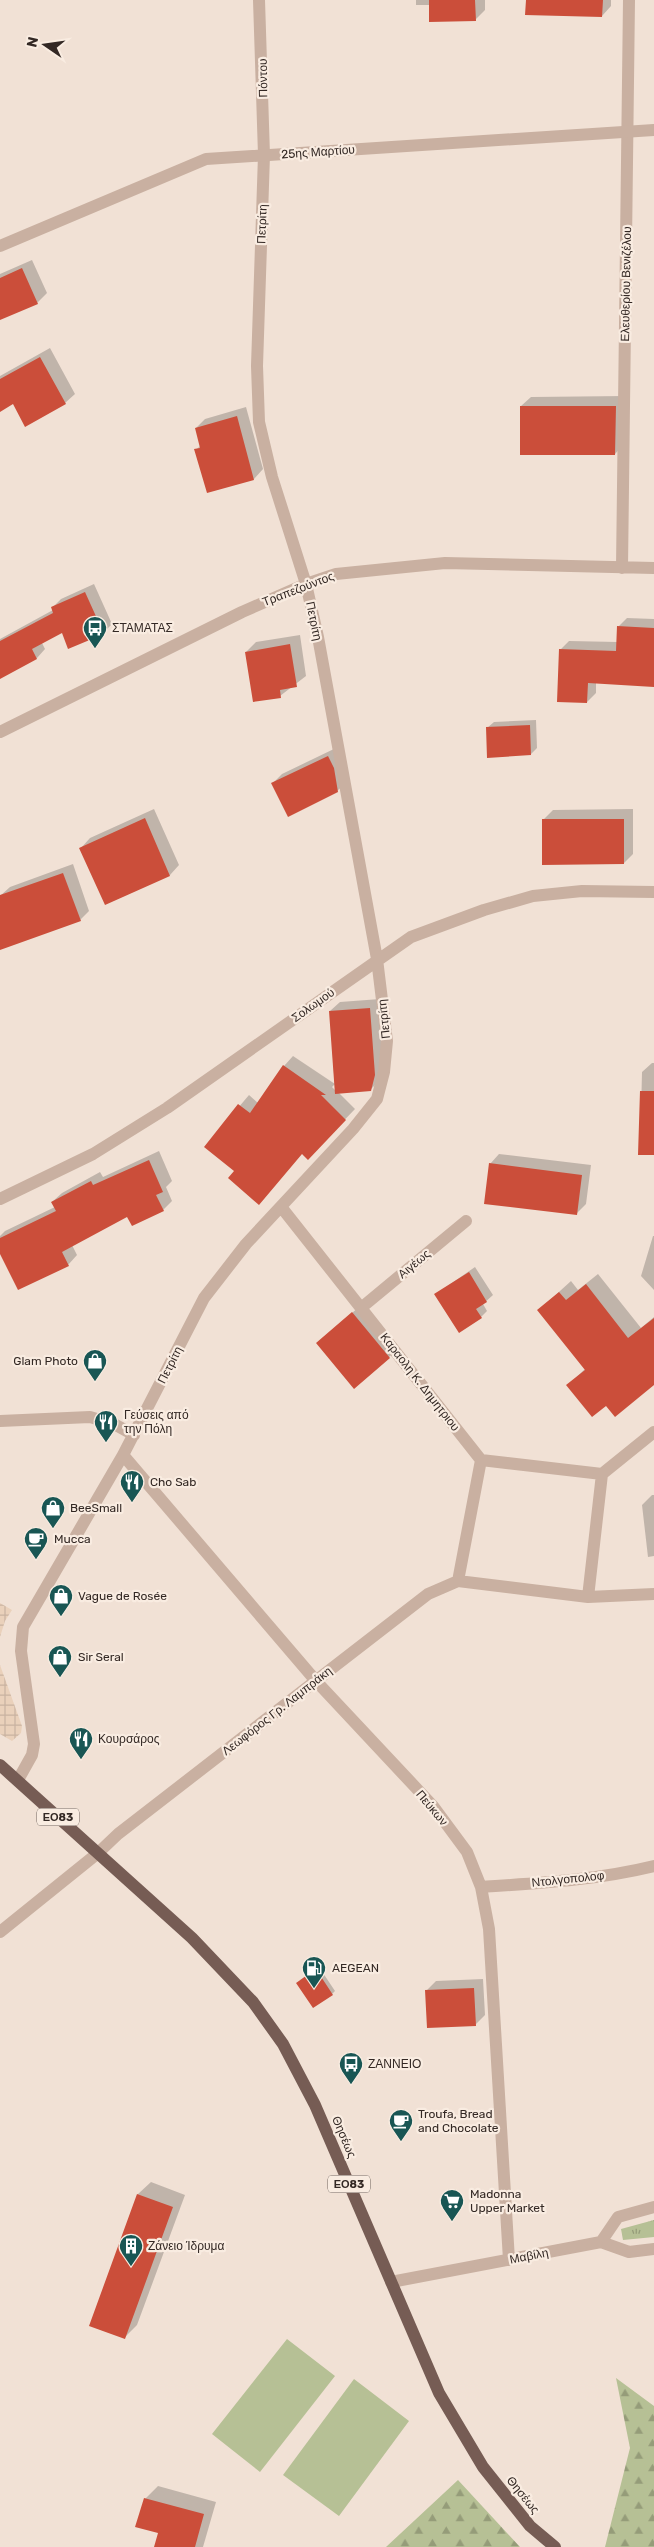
<svg xmlns="http://www.w3.org/2000/svg" width="654" height="2547" font-family="Rubik,sans-serif">
	<style>
		.grass { fill: url(#grass-tufts) }
		.forest { fill: url(#forest-firs) }
		.pitch { fill: #b6c095 }
		.plaza { fill: url(#plaza-grid) }
		.shadow { fill: #0003 }
		.building { fill: #cb4e3a }
		.lines { fill: none; stroke-linecap: round; stroke-linejoin: round }
		.minor { stroke: #c9b0a1; stroke-width: 12 }
		.tertiary { stroke: #c9b0a1; stroke-width: 12 }
		.primary { stroke: #765c54; stroke-width: 12 }
		.labels { text-anchor: middle; dominant-baseline: central; stroke-width: 4.5; stroke-linejoin: round; paint-order: stroke }
		.shield { fill: #f9ece1; stroke: #6e635d; stroke-width: 1 }
		.shield-label { font-size: 11px; font-weight: bold; fill: #332824 }
		.street-label { font-size: 12px; fill: #332824; stroke: #f9ece1 }
		.poi-label { font-size: 12px; fill: #332824; stroke: #f9ece1; text-anchor: start }
	</style>
	<defs>
		<pattern id="grass-tufts" width="24" height="20" patternUnits="userSpaceOnUse" patternTransform="scale(1.25)"><rect width="24" height="20" fill="#b6c095"/><path d="M3 7l-1-3M5 7V3M7 7l1-3M15 17l-1-3M17 17v-4M19 17l1-3" fill="none" stroke="#959c79"/></pattern>
		<pattern id="forest-firs" width="22" height="20" patternUnits="userSpaceOnUse" patternTransform="scale(1.25)"><rect width="22" height="20" fill="#b6c095"/><path d="M5 1l3.5 6h-7zM16 11l3.5 6h-7z" fill="#959c79"/></pattern>
		<pattern id="plaza-grid" width="8" height="8" patternUnits="userSpaceOnUse" patternTransform="scale(1.25)"><rect width="8" height="8" fill="#ead1bb"/><path d="M0 4h8M4 0v8" fill="none" stroke="#c9b3a1"/></pattern>
	</defs>
	<rect width="100%" height="100%" fill="#f1e1d5"/>
	<path class="grass" d="M654 2220V2237L623 2240 621 2229Z"/>
	<path class="forest" d="M616 2378 654 2406V2547H605L630 2448Z
		M458 2480 520 2547H386Z"/>
	<path class="pitch" d="M287 2339 335 2376 260 2472 212 2434Z
		M354 2379 409 2421 339 2516 283 2475Z"/>
	<path class="plaza" d="M0 1603 12 1610 5 1621 0 1637Z
		M0 1665 22 1726 21 1733 12 1741 0 1734Z"/>
	<path class="shadow" d="M416 0H485V10L475 20 430 5H416Z
		M527 0H611V6L602 16Z
		M32 260 47 293 37 303 0 319V274Z
		M50 348 75 394 65 403H14L0 410V376Z
		M625 396 624 444 615 454 521 406 531 397Z
		M246 407 263 469 254 479 208 492 196 450 201 445 196 428 205 419Z
		M94 584 112 624 103 633 62 631 42 643 45 649 37 658 0 677V639L53 610 52 608 61 599Z
		M627 618 654 619V686L596 682V693L587 702 560 650 569 641 618 642 619 626Z
		M300 635 306 676 280 696 246 652 256 642Z
		M536 720 537 748 531 754 487 728 494 722Z
		M338 747 347 782 337 791 273 783 282 774Z
		M154 809 179 865 170 875 106 904 81 848 90 838Z
		M633 809V854L624 863 544 819 553 810Z
		M73 864 89 911 80 920 0 949V896L10 887Z
		M380 999 384 1065 380 1080 370 1090 338 1092 355 1109 308 1158 302 1153 235 1171 205 1147 249 1095 258 1103 284 1066 293 1056 335 1084 332 1087 335 1090 330 1011 340 1002Z
		M652 1063H654V1154L640 1153 642 1072Z
		M159 1151 172 1181 166 1187 172 1201 163 1210 128 1215 72 1245 77 1255 68 1265 0 1251V1236L5 1231 55 1207 52 1202 62 1193 100 1172 103 1177Z
		M499 1154 591 1165 586 1204 577 1213 490 1164Z
		M653 1236H654V1290L641 1276Z
		M475 1267 493 1295 483 1304 487 1311 481 1317 436 1294Z
		M598 1274 641 1328 654 1317V1384L607 1404 568 1385 585 1369 539 1310 571 1281 578 1290Z
		M359 1307 396 1351 354 1387 324 1337Z
		M652 1495H654V1556L648 1557 642 1505Z
		M319 1967 335 1991 332 1994 300 1980Z
		M483 1979 485 2015 475 2025 426 1991 436 1981Z
		M151 2182 185 2195 137 2325 124 2338 91 2326 138 2194Z
		M158 2486 216 2502 203 2547H155L159 2532 145 2499Z"/>
	<path class="building" d="M429 0H475L476 21 429 22Z
		M526 0H603L602 17 525 15Z
		M22 268 38 304 0 320V278Z
		M40 357 66 404 25 427 13 404 0 412V379Z
		M520 406H616L615 455H520Z
		M237 416 254 480 207 493 194 449 200 448 195 428Z
		M85 592 104 634 68 649 62 633 32 649 37 659 0 679V641L53 613 51 607Z
		M617 626 654 628V687L588 683 587 703 557 702 559 649 616 651Z
		M290 644 297 687 280 690 281 698 253 702 245 652Z
		M530 725 531 755 487 758 486 727Z
		M328 756 334 768 338 792 288 817 271 783Z
		M145 818 170 876 105 905 79 848Z
		M542 819H624V864L542 865Z
		M63 873 81 921 0 950V895Z
		M370 1008 375 1075 371 1091 335 1094 329 1011Z
		M283 1065 326 1095H321L346 1120 308 1160 302 1154 259 1205 228 1178 234 1171 204 1147 238 1104 250 1113Z
		M640 1091H654V1155H638Z
		M149 1160 163 1192 156 1195 164 1211 132 1226 127 1217 62 1252 69 1266 18 1290 0 1254V1238L56 1211 51 1202 91 1181 93 1185Z
		M489 1163 582 1175 577 1215 484 1204Z
		M469 1272 487 1302 476 1309 482 1318 459 1333 434 1294Z
		M586 1284 628 1338 654 1318V1385L615 1417 606 1406 592 1417 566 1385 585 1370 537 1310 559 1292 566 1300Z
		M352 1312 390 1358 354 1389 316 1343Z
		M316 1969 333 1995 313 2008 296 1983Z
		M474 1988 476 2026 427 2028 425 1990Z
		M137 2194 173 2207 125 2339 89 2326Z
		M144 2498 204 2514 195 2547H154L158 2533 135 2527Z"/>
	<g class="lines">
		<path class="minor" d="M622 568 629 0
			M0 732 242 612 306 584 336 574 445 563 654 568
			M0 1199 93 1154 167 1108 411 937 484 910 533 896 582 891 654 892
			M282 1208 481 1460 602 1474
			M361 1308 466 1221
			M0 1421 90 1417 114 1424 134 1435
			M123 1455 316 1681 433 1806 467 1852 481 1887 489 1929 509 2260
			M602 1474 654 1432
			M458 1581 481 1460
			M588 1597 602 1474
			M18 1780 32 1755 34 1744 21 1651 23 1627 123 1455 204 1298 246 1244 353 1129 377 1099 384 1072 387 1041 377 959 318 637 306 584 272 477 259 422 257 366 264 155 259 0
			M481 1887C539 1883 597 1880 654 1866
			M0 1932 98 1853 118 1834 428 1594 458 1581 588 1597 654 1594
			M601 2242 629 2252 654 2249
			M391 2282 601 2242 618 2217 654 2207"/>
		<path class="tertiary" d="M0 246 206 159 654 130"/>
		<path class="primary" d="M0 1765 192 1938 253 2002 283 2044 315 2105 439 2393 483 2467 530 2526 555 2547"/>
	</g>
	<defs>
		<g id="bus-pin" transform="scale(1.25)"><path d="M0 17L-7.5 6A9.5 9.5 0 1 1 7.5 6Z" fill="#195654" stroke="#f9ece1"/><path d="M-5-6H5V4H4V6H2V4H-2V6H-4V4H-5ZM-3.5-4V0h7V-4ZM-3.5 1.2v1.5H-2V1.2ZM2 1.2v1.5H3.5V1.2Z" fill="#fff"/></g>
		<g id="shop-pin" transform="scale(1.25)"><path d="M0 17L-7.5 6A9.5 9.5 0 1 1 7.5 6Z" fill="#195654" stroke="#f9ece1"/><path d="M-5-2.5h2.3a2.7 3.5 0 0 1 5.4 0H5L5.5 6h-11ZM-1.5-2.5h3a1.5 2.3 0 0 0-3 0Z" fill="#fff"/></g>
		<g id="restaurant-pin" transform="scale(1.25)"><path d="M0 17L-7.5 6A9.5 9.5 0 1 1 7.5 6Z" fill="#195654" stroke="#f9ece1"/><path d="M-5-6h1v4h1v-4h1v4h1v-4h1v5L-1.5 .5V6h-2V.5L-5-1ZM5-6V6H3V1.5H1.5Q1.5-4 5-6Z" fill="#fff"/></g>
		<g id="cafe-pin" transform="scale(1.25)"><path d="M0 17L-7.5 6A9.5 9.5 0 1 1 7.5 6Z" fill="#195654" stroke="#f9ece1"/><path d="M-5.5-4.5H6V0H3Q3 3.5 0 3.5H-2.5Q-5.5 3.5-5.5 0ZM3-3.2v2h1.7v-2ZM-6 4.5H4V6H-6Z" fill="#fff"/></g>
		<g id="fuel-pin" transform="scale(1.25)"><path d="M0 17L-7.5 6A9.5 9.5 0 1 1 7.5 6Z" fill="#195654" stroke="#f9ece1"/><path d="M-5.5-6h7V0h2V4h1.3V-2.5L3-4.5l.8-.8L6-3V5H2.5V1h-1V6h-7ZM-4.2-4.7v3.2H.2V-4.7Z" fill="#fff"/></g>
		<g id="supermarket-pin" transform="scale(1.25)"><path d="M0 17L-7.5 6A9.5 9.5 0 1 1 7.5 6Z" fill="#195654" stroke="#f9ece1"/><path d="M-6-5.5h2.5l.6 2H6L4.5 2H-2.5L-4.4-4H-6ZM-1.5 3.2a1.3 1.3 0 1 0 .1 0ZM3 3.2a1.3 1.3 0 1 0 .1 0Z" fill="#fff"/></g>
		<g id="building-pin" transform="scale(1.25)"><path d="M0 17L-7.5 6A9.5 9.5 0 1 1 7.5 6Z" fill="#195654" stroke="#f9ece1"/><path d="M-4-6H4V6H1V3H-1V6H-4ZM-2.5-4.3h1.7v1.8h-1.7ZM.8-4.3h1.7v1.8H.8ZM-2.5-1h1.7V.8h-1.7ZM.8-1h1.7V.8H.8Z" fill="#fff"/></g>
	</defs>
	<g fill-rule="evenodd">
		<use href="#bus-pin" x="95" y="628"/>
		<use href="#shop-pin" x="95" y="1361"/>
		<use href="#restaurant-pin" x="106" y="1422"/>
		<use href="#restaurant-pin" x="132" y="1482"/>
		<use href="#shop-pin" x="53" y="1508"/>
		<use href="#cafe-pin" x="36" y="1539"/>
		<use href="#shop-pin" x="61" y="1596"/>
		<use href="#shop-pin" x="60" y="1657"/>
		<use href="#restaurant-pin" x="81" y="1739"/>
		<use href="#fuel-pin" x="314" y="1968"/>
		<use href="#bus-pin" x="351" y="2064"/>
		<use href="#cafe-pin" x="401" y="2121"/>
		<use href="#supermarket-pin" x="452" y="2201"/>
		<use href="#building-pin" x="131" y="2246"/>
	</g>
	<g class="labels">
		<g class="shield">
			<rect x="37" y="1808.5" width="42" height="17" rx="4"/>
			<rect x="328" y="2175.5" width="42" height="17" rx="4"/>
		</g>
		<g class="shield-label">
			<text x="58" y="1817">ΕΟ83</text>
			<text x="349" y="2184">ΕΟ83</text>
		</g>
		<g class="street-label">
			<text transform="translate(263 78) rotate(-91)">Πόντου</text>
			<text transform="translate(318 152) rotate(-4)">25ης Μαρτίου</text>
			<text transform="translate(262 224) rotate(-88)">Πετρίτη</text>
			<text transform="translate(626 284) rotate(-89)">Ελευθερίου Βενιζέλου</text>
			<text transform="translate(298 589) rotate(-21)">Τραπεζούντος</text>
			<text transform="translate(314 621) rotate(78)">Πετρίτη</text>
			<text transform="translate(313 1005) rotate(-35)">Σολωμού</text>
			<text transform="translate(384 1019) rotate(-96)">Πετρίτη</text>
			<text transform="translate(414 1264) rotate(-40)">Αιγέως</text>
			<text transform="translate(170 1365) rotate(-63)">Πετρίτη</text>
			<text transform="translate(420 1382) rotate(52)">Καραολη Κ. Δημητριου</text>
			<text transform="translate(277 1711) rotate(-38)">Λεωφόρος Γρ. Λαμπράκη</text>
			<text transform="translate(432 1808) rotate(50)">Πεύκων</text>
			<text transform="translate(568 1879) rotate(-6)">Ντολγοπολοφ</text>
			<text transform="translate(344 2137) rotate(67)">Θησέως</text>
			<text transform="translate(529 2256) rotate(-11)">Μαβίλη</text>
			<text transform="translate(523 2495) rotate(51)">Θησέως</text>
		</g>
		<g class="poi-label">
			<text x="112" y="628">ΣΤΑΜΑΤΑΣ</text>
			<text x="78" y="1361" text-anchor="end">Glam Photo</text>
			<text x="124" y="1415">Γεύσεις από<tspan x="124" dy="14">την Πόλη</tspan></text>
			<text x="150" y="1482">Cho Sab</text>
			<text x="70" y="1508">BeeSmall</text>
			<text x="54" y="1539">Mucca</text>
			<text x="78" y="1596">Vague de Rosée</text>
			<text x="78" y="1657">Sir Seral</text>
			<text x="98" y="1739">Κουρσάρος</text>
			<text x="332" y="1968">AEGEAN</text>
			<text x="368" y="2064">ΖΑΝΝΕΙΟ</text>
			<text x="418" y="2114">Troufa, Bread<tspan x="418" dy="14">and Chocolate</tspan></text>
			<text x="470" y="2194">Madonna<tspan x="470" dy="14">Upper Market</tspan></text>
			<text x="148" y="2246">Ζάνειο Ίδρυμα</text>
		</g>
	</g>
	<g transform="translate(45 45) rotate(283)" stroke="#f9ece1" stroke-width="4" paint-order="stroke">
	<path d="M0-4L9 19L0 12L-9 19Z" fill="#332824"/>
	<text y="-8" font-size="14" font-weight="bold" text-anchor="middle" fill="#332824">N</text>
	</g>
</svg>
